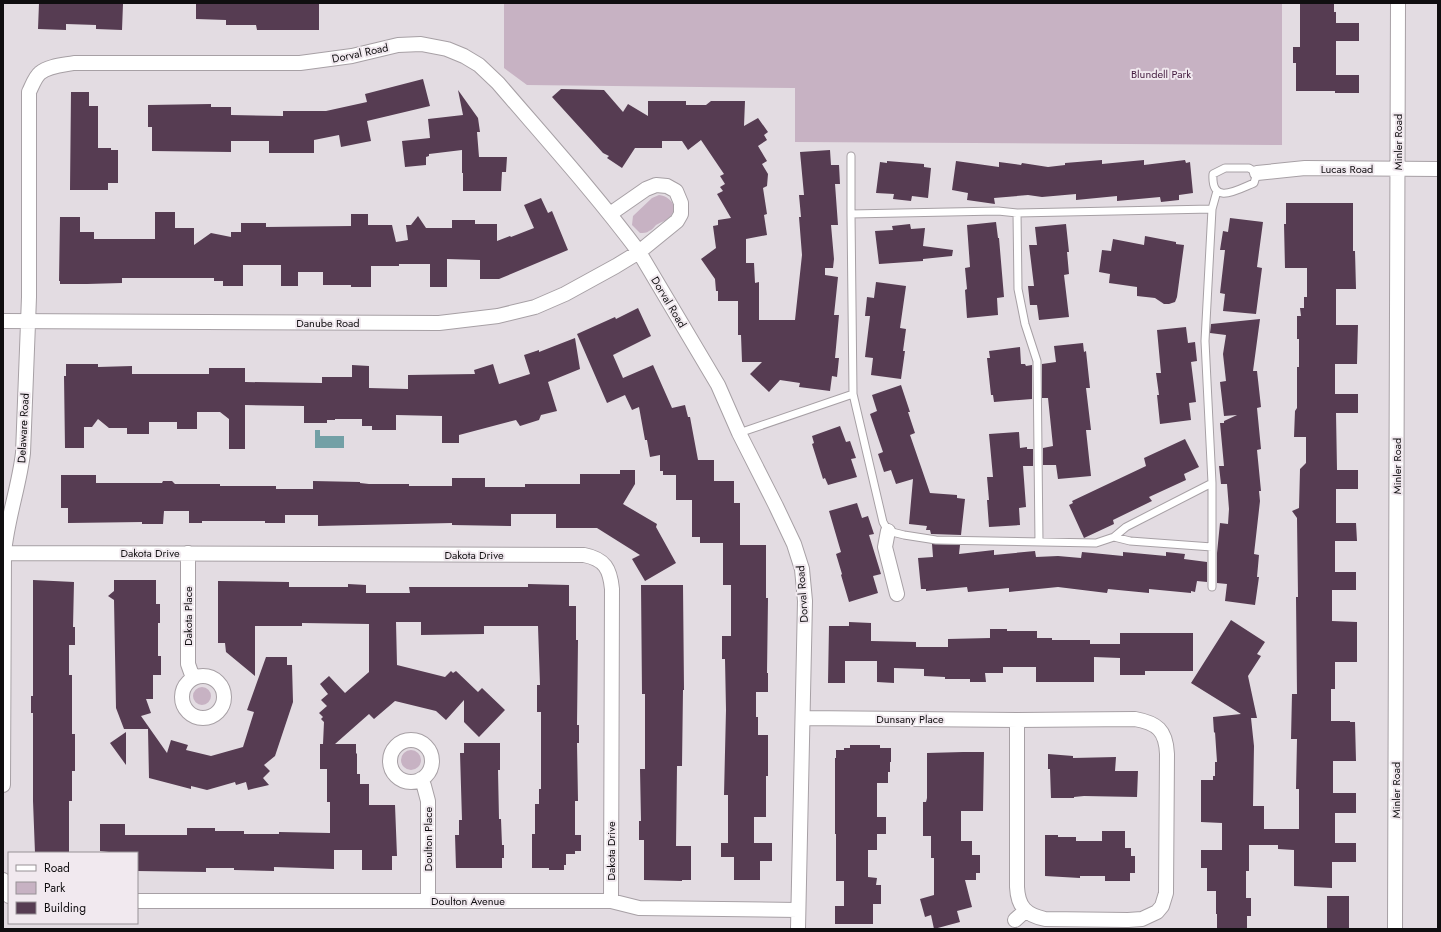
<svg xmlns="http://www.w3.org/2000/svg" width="1441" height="932" font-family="Jost,sans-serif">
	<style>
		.green { fill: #c7b2c3 }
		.water { fill: #73a0a6 }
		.building { fill: #563c52 }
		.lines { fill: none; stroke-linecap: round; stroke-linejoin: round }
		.lane-casing { stroke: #a7a0a5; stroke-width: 9 }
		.street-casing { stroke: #a7a0a5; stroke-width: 16 }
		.lane { stroke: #fff; stroke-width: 7 }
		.street { stroke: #fff; stroke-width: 14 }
		.labels { text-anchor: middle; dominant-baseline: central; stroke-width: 4; stroke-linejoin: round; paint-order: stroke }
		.street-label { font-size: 11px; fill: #100e10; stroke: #f1e9ef }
		.park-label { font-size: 11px; fill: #451d40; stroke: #f1e9ef }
	</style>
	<rect width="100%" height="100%" fill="#e3dce2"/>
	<path class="green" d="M504 3H1282V145L795 142V88L527 85 504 68Z
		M659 195C668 196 678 204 672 214 669 220 661 222 656 225 654 227 652 230 649 231 647 233 643 233 640 233L632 225 633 216 652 198Z
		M193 696a9 9 0 1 1 18 0a9 9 0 1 1-18 0Z
		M401 760a10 10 0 1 1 20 0a10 10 0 1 1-20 0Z"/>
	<path class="water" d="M315 430H320V436H344V448H315Z"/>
	<path class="building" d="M39 3 123 4 122 30 96 29V25L66 24V30L38 29Z
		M196 3H319V30H257L256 25H226V20L196 19Z
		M1300 3H1334V12H1336V23H1359V41H1336V75H1359V93H1335V91H1296V63H1293V47H1300Z
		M423 79 430 106 367 121 371 141 341 147 339 135 314 140V153H269V141H231V152L152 151V127H148V105L211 104V107H231V115L283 116V111H326L367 102 365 94Z
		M561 89 604 90 623 112 628 104 648 116V101H686V105H706L711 101H745L744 126 758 118 768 132 764 135 767 140 758 146 767 161 762 164 768 174 767 186 763 188 767 214 764 215 767 235 746 239V263H754L755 283 759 282V320H795L802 255 799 217H801L799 195H804L800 152 830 150 831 165H839L840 184H835L838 225H831L834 259 833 268H825V275L838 277 834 315H839L835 358H839L837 377 832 376 830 391 799 387 800 383 780 380 769 392 750 374 762 362H742L741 335H738V301H718V291H716L715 279 701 259 716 248 713 226 718 225V220L731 218 717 194 723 191 720 187 725 184 720 176 724 174 701 140 688 150 682 141H662V148H635L622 168 607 158 609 156 603 153 552 97Z
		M458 90 478 118 480 132H477L479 157H507L506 172H502L501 191H463V173H462V150L429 154V156L426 157V165L405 167 402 141 430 138 428 119 463 115Z
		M71 92H89V106H98V148H111V150H118V183H108V190H70Z
		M1102 160V164L1144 160V165L1185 160 1186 163 1190 162 1193 193 1179 195V200L1161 202 1160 197 1117 201V196L1076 200V194L1042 197 1028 195 994 198 995 204 967 200 968 193 952 190 956 161 999 167V162L1021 165 1022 163 1048 167 1065 165V163Z
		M887 161 924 164V167L931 168 928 198 912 196 911 201 893 199 894 194 876 193 880 162 887 163Z
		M541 198 548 213 552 211 568 250 499 279H480V260L447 259V287H430V264H399V266H371V287H351V285H323V272H298V286H281V265H243V286H223V281H214V278H122V283L87 284H60V281H59L60 217H80V232H94V239H155V212H175V228H194V245L211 233 231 237V232H241V223H266V227L351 226V214H368V225H392L396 242 408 240 406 225H411L418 216 426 228H452V220H475V224H497V241L510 236 511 237 534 228 524 205Z
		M1286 203H1353V251H1355L1356 289H1336V325H1358L1357 364H1335V394H1358V413H1336L1337 470H1358V489H1336V523H1356L1357 541H1335V572H1356V590H1332V621L1357 622V662H1335V689H1331V721H1350V722H1355L1356 761H1333V793H1356V813H1335V843H1356V862H1332V888L1294 886V850L1278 849V845H1249V871H1246V898H1251V916H1247V929H1217V914H1216V891H1207V868H1201V850H1222V823L1201 822V780H1213V776H1215V762H1217L1215 732 1214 733 1213 717 1241 714 1191 683 1231 620 1265 642 1257 654 1261 656 1248 676 1257 718H1251L1254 746 1253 806H1264V829H1299V789H1296L1297 739H1291L1292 694H1297L1296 597H1298L1297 518 1292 511 1299 508 1300 469 1306 463V437H1294L1295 411 1297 408V367H1299V339H1297V316H1301L1300 308H1304V297H1307V268H1285L1284 224H1286Z
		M1230 218 1263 222 1257 267 1262 268 1256 314 1223 311 1225 294 1220 293 1225 250H1220L1223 231 1228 232Z
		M996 222 998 238H999L1004 297 997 298 998 315 967 318 965 290 967 289 965 268 970 267 967 225Z
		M910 224 911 229 925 228 923 246 953 250 952 256 923 259V261L879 264 875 231 893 230 892 226Z
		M1066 224 1069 252H1067L1069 274 1064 275 1069 317 1039 320 1037 305H1030L1028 286H1034L1029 245H1037L1035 227Z
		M1145 236 1176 242V244L1184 245 1177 297 1175 302 1169 304H1164L1155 298 1137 296V287L1109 283 1110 274 1099 272 1102 250 1111 251 1113 239 1144 245Z
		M876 282 906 286 900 328 906 329 903 351H905L901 379 871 375 873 358 865 357 870 316H865L867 297 874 298Z
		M638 308 651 336 613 355 623 378 653 365 672 408 685 405 688 417H690L698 460H714V481H734V503H740V545H766V598H768L767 673H768V692H756V717H758V735H768V776H766V817H754V843H772V861H760V880H734V857H721V843H728V795H724L726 710 725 659H722V636H731V585H723V543H700V537H692V500H676V475H663V471H660V455L650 457 647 440H645L639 407 632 410 625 395 607 403 577 334 615 317 616 319Z
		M1260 319 1253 371H1257L1261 407 1257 408 1261 449 1257 450 1261 491H1259L1260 501 1254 554 1259 555 1257 577H1259L1255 605 1225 601 1227 584 1217 583V553L1220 523 1228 524 1229 509 1227 484H1221L1219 466H1224L1220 423H1224V421L1237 415 1224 416 1220 382 1226 381 1223 354 1226 335 1210 333 1211 324Z
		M1186 327 1188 343 1195 342 1197 361 1191 362 1196 402 1189 403 1191 420 1160 424 1157 395H1159L1156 373H1161L1157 330Z
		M575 338 580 369 548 382 557 411 541 415 539 420 520 426 516 420 459 435V443H442V416L396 415V430H372V426H362V419H335V420H327V423H304V406L245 405V449H229V419L220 412H197V429H177V422H149V434H127V428H109L98 419 92 427H84V448H65L64 376H66V364H98V367L132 366V374H209V368H245V382L322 383V377H352V365L369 366V388L408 389V375L475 374 474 370 493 364 499 384 530 374 524 355 539 350V352Z
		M1083 343 1084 352 1086 351 1090 388H1086L1091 430H1086L1091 476 1058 479 1056 465H1043V448L1053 446 1048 398H1042V364L1056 362 1054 346Z
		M1020 347 1021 364H1025L1026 366 1032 365V399L994 402 993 395H991L987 358H990L989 351Z
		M901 385 910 412H908L915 433 910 435 930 493 957 495V498L965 499 961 535 931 534 930 530H926L927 526 909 524 913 479 896 484 891 470 884 472 878 454 883 452 870 414 877 411 872 395Z
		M840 426 846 442 850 441 856 458 851 459 857 477 828 485 825 478 823 479 812 444 814 443 812 436Z
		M1019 432 1020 448 1027 447V449H1033V466H1023L1026 507 1019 508 1020 525 989 527 987 500H989L987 477H993L989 434Z
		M1185 439 1199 467 1184 474 1186 480 1149 497 1152 501 1113 520 1114 524 1084 538 1069 505 1073 503 1072 501 1146 466 1144 458Z
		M620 470H635V484L623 504 657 524 656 527 676 563 645 581 632 559 640 555 597 528H556V514H511V526L452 525V523L318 526V515H285V523H265V521H202V523H189V511H164L163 524H142V522L68 523V508H61V475H96V483H162L163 481H172L175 484H220V486H276V489H313V481L360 482V483L369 484H409V486H452V478H485V487H525V484H580V474H620Z
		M857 503 862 518 868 516 874 534 869 535 881 574 873 576 878 593 849 602 841 575 842 574 836 554 841 552 829 511Z
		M932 544 960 545 959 554 994 550V555L1035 551 1036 557 1058 556 1081 558 1082 552 1123 556V552L1166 556V552L1185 554 1184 559 1207 562V582L1197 581 1195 592 1191 591V593L1149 589V593L1108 589 1107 593 1058 587 1009 592V588L968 592 967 587 926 591V589H921L918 558 933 557Z
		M33 580 74 582 73 627H75V645H69V675H72V734H75V771H72V801H69V853H35L33 801V713H31V696H33Z
		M114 580H156V604H160V623H158V656H161V675H153V699H146L151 713 141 716 167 753 171 740 188 745 186 750 211 756 243 747 254 712 247 710 266 657H287V665H292L293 702 275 756 264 765 270 771 263 778 269 785 248 790 246 782 236 785 235 782 207 790 191 786V789L149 778 148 729H124L116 708 114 600 108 596 114 591Z
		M218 581 289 582V587H348V584L366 585V593H410L409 587H528V584L569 585V606H576V640H578L577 725H579V743H577L578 801H575V835H581V851H575V854H566V865H564V870H549V868H532V834H535V804H539V789H541V712H537V685H540L538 626H484V634L421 635V622H396L397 665 445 677 451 671 453 673 456 671 478 692 482 688 505 710 479 737 464 722V700L446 720 436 711 395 701 374 719 369 714 335 744H356V753L357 754V774H360V784H369V805H395L397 856H392V870H362V850H334V869L274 867V871L234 870V868H206V872L137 871V853H109V852L100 851V824H125V835H187V828H215V831H244V834H279V832L330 833V802H327V769H320V744H323L324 722 321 719 323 717 319 713 327 706 321 700 328 694 320 684 329 676 345 693 369 672V624L302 623V626H255V676L226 652 225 643H218Z
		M641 585H683L684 690H683L682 766H677L676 846H691V880H682V881L644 880V840H639V821H641L640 769H645V694H642Z
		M849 622 871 623V641L916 642V647H948V639L990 638V629H1007V631H1037V638H1052V640H1090V644H1120V633H1193V671H1145V675H1120V658L1094 657V682H1036V667H1003V673H985L986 682H970V679H945V677L924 676V669L894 668V683L877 682V661H845V683H828L829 626H849Z
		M126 732V765L110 743Z
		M464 743H500V770H498L499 819H501L502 845H504V858H502V868H456L455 835H459V820H462L460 753H464Z
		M850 745H880V748H891V762H890V772H888V783H877V817H886V834H877V850H868V877L877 878 876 885H881V904H873V924H835V906H844V881H836V834H835V758H836V750H844V748H850Z
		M963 752H984L983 811H961V841H972V855H980V873H976V880H965L972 907 957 911 960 922 934 929 931 915 925 917 920 899 934 895V858H931V836H923V802H926L927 798V753Z
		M1048 754 1073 756V758L1116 757 1115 771H1138L1137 797 1084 796 1074 797V798H1051L1050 769H1048Z
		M1102 831H1125V848H1131V856H1135V873H1130V881H1105V876H1080V878L1045 876V835H1058V837H1076V841H1102Z
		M1327 896H1349V928H1327Z"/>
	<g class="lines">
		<g class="lane-casing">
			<path id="lane" d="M851 156V214
				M1225 168H1249L1257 173 1254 183C1237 190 1211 206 1213 174Z
				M1212 209 1017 213 998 211 851 214 853 394 883 522 888 531 904 535 936 540 1096 543 1114 537 1126 527 1212 483 1205 341 1212 209 1217 191
				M1017 213 1018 289 1025 324 1037 361 1039 542
				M739 433 853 394
				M1114 537 1130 541 1212 547
				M1212 587V483"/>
		</g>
		<g class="street-casing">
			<path id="street" d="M1257 173 1305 168 1438 169
				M3 321 439 323 498 316 535 307 565 294 616 266 639 252 677 221 681 214V203L676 191 667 186 656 185 646 189 610 214
				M888 531 885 547 897 594
				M4 553 584 555C605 559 610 569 612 589L611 901
				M188 553V664L193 678
				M182 697a21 21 0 1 1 42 0a21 21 0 1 1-42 0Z
				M803 718 1017 720 1135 719C1157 723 1166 730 1167 754L1166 893 1162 906 1157 912 1142 919 1128 920 1045 919C1026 915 1018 907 1017 887V720
				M390 761a21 21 0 1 1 42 0a21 21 0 1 1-42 0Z
				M421 779 424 786 428 801V901
				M3 785 4 553C7 519 19 487 23 453L29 297V92C32 86 35 77 40 73 48 66 64 65 74 63H300L352 56 398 45 421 44 447 49 464 56 479 65 498 83C546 139 595 193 639 252L718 385 739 433 776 506 794 544 802 569 805 601 798 929
				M3 880 5 889 9 896
				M137 901H611L639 908 798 910
				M1015 920 1025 911
				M1395 929 1398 3"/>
		</g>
		<use href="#lane" class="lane"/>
		<use href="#street" class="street"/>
	</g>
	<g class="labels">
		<g class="street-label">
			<text transform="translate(360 53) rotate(-12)">Dorval Road</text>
			<text transform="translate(1398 142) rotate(-90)">Minler Road</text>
			<text x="1347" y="169">Lucas Road</text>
			<text transform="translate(669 302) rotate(59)">Dorval Road</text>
			<text x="328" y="323">Danube Road</text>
			<text transform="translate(23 428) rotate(-87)">Delaware Road</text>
			<text transform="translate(1397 466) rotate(-90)">Minler Road</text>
			<text x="150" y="553">Dakota Drive</text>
			<text x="474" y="555">Dakota Drive</text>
			<text transform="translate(802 594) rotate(-94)">Dorval Road</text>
			<text transform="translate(188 616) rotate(-90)">Dakota Place</text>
			<text x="910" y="719">Dunsany Place</text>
			<text transform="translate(1396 790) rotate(-90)">Minler Road</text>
			<text transform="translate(428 839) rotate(-90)">Doulton Place</text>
			<text transform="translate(611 851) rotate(-90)">Dakota Drive</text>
			<text x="468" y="901">Doulton Avenue</text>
		</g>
		<g class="park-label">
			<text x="1161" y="74">Blundell Park</text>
		</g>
	</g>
	<rect width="1441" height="932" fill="none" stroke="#100e10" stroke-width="8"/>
	<rect x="8" y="852" width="130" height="72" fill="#f1e9ef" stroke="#979196"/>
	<rect x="16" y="865" width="20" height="6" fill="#ffffff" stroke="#979196"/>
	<text x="44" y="872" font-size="12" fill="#100e10">Road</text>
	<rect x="16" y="882" width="20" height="12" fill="#c7b2c3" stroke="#979196"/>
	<text x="44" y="892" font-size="12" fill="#100e10">Park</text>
	<rect x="16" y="902" width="20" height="12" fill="#563c52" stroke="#979196"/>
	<text x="44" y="912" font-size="12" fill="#100e10">Building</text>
</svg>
